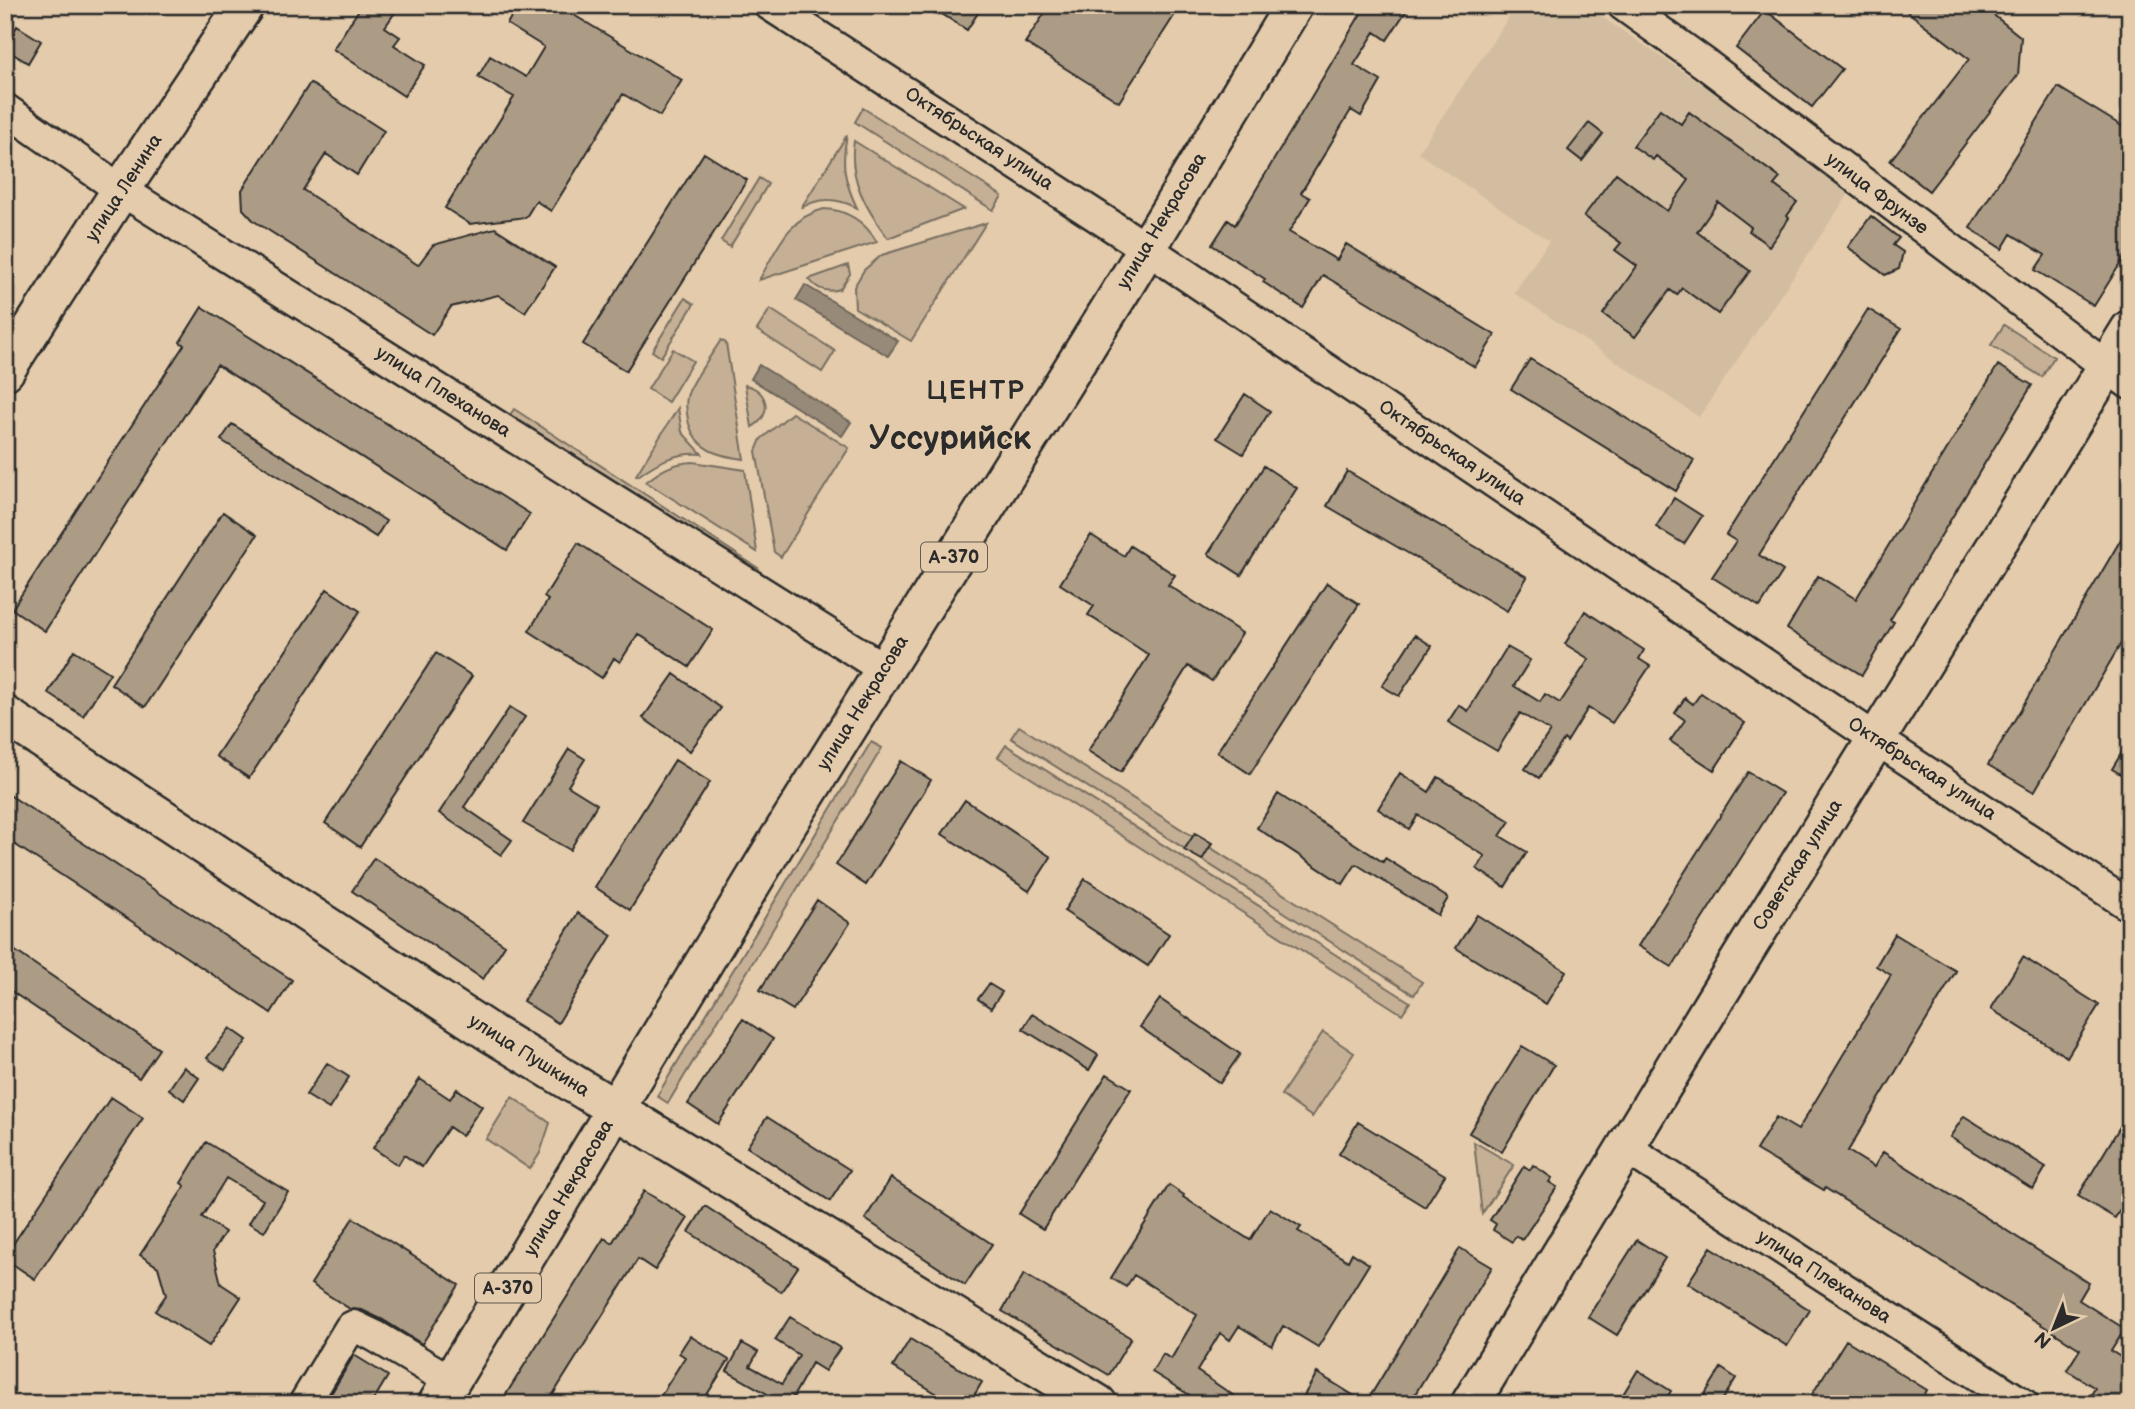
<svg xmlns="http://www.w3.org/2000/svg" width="2135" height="1409" font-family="'Balsamiq Sans',sans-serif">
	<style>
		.built { fill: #d3bda0 }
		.green { fill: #c5b096; stroke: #786e60; stroke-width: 2 }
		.water { fill: #988a78; stroke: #6c6459; stroke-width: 2 }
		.building { fill: #ad9c85; stroke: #2b2b2b; stroke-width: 2 }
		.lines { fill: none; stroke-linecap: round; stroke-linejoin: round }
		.minor-casing { stroke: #2b2b2b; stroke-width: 35 }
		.major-casing { stroke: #2b2b2b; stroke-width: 42 }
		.minor { stroke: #e3cbab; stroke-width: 30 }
		.major { stroke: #e3cbab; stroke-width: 37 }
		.labels { text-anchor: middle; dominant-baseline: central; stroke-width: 5; stroke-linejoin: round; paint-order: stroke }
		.shield { fill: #e3cbab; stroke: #625b51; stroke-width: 2 }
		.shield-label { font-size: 18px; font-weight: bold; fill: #2b2b2b }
		.street-label { font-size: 19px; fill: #2b2b2b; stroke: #e3cbab }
		.district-label { font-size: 26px; font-weight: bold; letter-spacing: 2px; fill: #2b2b2b; stroke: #e3cbab }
		.town-label { font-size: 33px; font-weight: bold; fill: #2b2b2b; stroke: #e3cbab }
	</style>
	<rect width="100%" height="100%" fill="#e3cbab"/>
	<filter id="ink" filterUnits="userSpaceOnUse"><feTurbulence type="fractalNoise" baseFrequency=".0143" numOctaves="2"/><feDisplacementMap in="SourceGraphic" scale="14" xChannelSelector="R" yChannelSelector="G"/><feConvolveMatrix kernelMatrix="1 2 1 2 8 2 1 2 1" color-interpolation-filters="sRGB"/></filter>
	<g filter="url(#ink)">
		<path class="built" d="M1517 5H1584L1854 186 1699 417 1514 293 1549 241 1418 153Z"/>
		<path class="green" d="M863 108 1002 196 993 210 855 122Z
			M847 135C841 165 844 180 857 208 838 198 819 197 801 208Z
			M854 141 964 209 888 238C866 209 848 178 854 141Z
			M759 178 768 184 730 247 721 241Z
			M824 209C849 210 865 222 877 242L759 280C777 250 787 218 824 209Z
			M986 223 911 341 855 308 854 287 864 270 882 255Z
			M848 265 850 274 840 289C827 293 817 290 809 279Z
			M685 298 694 304 661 357 652 351Z
			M770 309 835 351 822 372 757 330Z
			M2004 325 2054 357 2042 377 1991 345Z
			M721 340 726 343 744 459C719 456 697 451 689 424 687 415 685 405 687 397 690 383 713 353 721 340Z
			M673 349 693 361 668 402 648 389Z
			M745 385C768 389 774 415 752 427Z
			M678 408 682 432 702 454C677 452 658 461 638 476L636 475Z
			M514 409 758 568 749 581 505 422Z
			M792 413 849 448 781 557 774 552 756 451 761 439Z
			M693 462 745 470 757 552 646 482C661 470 673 463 693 462Z
			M1019 726 1422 982 1414 995 1011 738Z
			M871 742 882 748 668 1103 657 1096Z
			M1006 745 1410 1002 1402 1014 998 757Z
			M1323 1032 1354 1053 1312 1117 1281 1095Z
			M512 1097 550 1123 540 1153 530 1169 486 1139Z
			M1474 1142 1514 1165 1482 1214Z"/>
		<path class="water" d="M805 285 898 341 888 356 796 300Z
			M759 365 851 422 842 436 751 379Z"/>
		<path class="building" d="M362 5H400L385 27 400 37 394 45 425 65 404 96 333 49Z
			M518 5H557L682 80 660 116 623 94 551 211 536 201 526 217 470 224 445 208 514 97 478 77 490 56 526 77 544 47 507 24Z
			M928 5H983L967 30Z
			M1050 5H1181L1119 102 1025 43Z
			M1366 5H1410L1387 40 1375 32 1354 65 1381 81 1361 116 1351 110 1301 193 1310 198 1289 232 1337 260 1346 244 1495 335 1475 367 1323 275 1303 308 1263 282 1265 279 1212 245 1228 220 1235 225Z
			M1899 5H1981L2021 37 2018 75 1929 191 1890 161 1969 59Z
			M1765 10 1842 69 1812 107 1736 48Z
			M17 26 41 41 28 63 5 49Z
			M310 83 384 131 357 175 326 154 303 190 418 265 433 245 495 228 555 267 525 312 498 295 451 307 432 335 254 221 243 209 242 190Z
			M2058 87 2130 131V248L2094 306 2035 270 2045 255 2011 234 2002 249 1970 228Z
			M1660 109 1681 124 1689 112 1780 178 1774 185 1797 202 1787 216 1789 218 1769 246 1749 231 1751 227 1718 202 1697 232 1750 271 1718 314 1682 288 1677 295 1670 290 1635 337 1603 314 1637 266 1615 250 1621 243 1584 216 1616 173 1667 211 1689 180 1656 156 1653 160 1633 146Z
			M1589 123 1603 134 1582 161 1568 150Z
			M704 153 747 180 626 371 583 344Z
			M1871 216 1899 238 1893 245 1903 252 1899 269 1885 275 1848 247Z
			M202 307 530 514 507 550 217 365 45 631 12 609 184 345 180 342Z
			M1868 309 1901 329 1759 555 1783 571 1760 607 1712 577 1736 541 1726 535Z
			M1530 359 1694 460 1676 491 1511 389Z
			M1998 365 2032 385 1890 620 1894 622 1862 675 1787 629 1818 576 1856 599Z
			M1245 394 1270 411 1243 454 1217 438Z
			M232 424 386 521 376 537 221 440Z
			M1264 466 1297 488 1241 575 1208 554Z
			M1347 471 1527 577 1507 611 1327 506Z
			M1674 498 1702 516 1684 544 1656 527Z
			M223 512 257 535 145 707 111 684Z
			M2130 524V628L2034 792 1988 765Z
			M1091 535 1124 556 1130 546 1175 575 1168 585 1242 633 1212 681 1188 666 1121 772 1088 751 1149 655 1088 615 1094 606 1060 584Z
			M578 543 713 630 689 667 638 634 620 662 614 658 602 678 529 631 548 600 544 597Z
			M1327 583 1359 604 1250 774 1217 752Z
			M327 589 360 611 249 778 216 756Z
			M1585 611 1644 650 1639 659 1650 666 1612 723 1588 708 1567 742 1564 739 1539 778 1525 769 1550 731 1520 713 1497 751 1448 722 1459 705 1468 711 1507 647 1530 660 1514 686 1540 702 1545 694 1560 703 1589 659 1565 644Z
			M1415 635 1432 646 1399 696 1382 686Z
			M74 650 110 673 83 716 48 693Z
			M436 653 472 676 360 847 325 823Z
			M674 674 721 708 690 751 643 718Z
			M1701 693 1745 723 1714 770 1670 741 1685 720 1675 713 1685 698 1693 704Z
			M510 707 525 717 464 807 512 840 501 855 439 813Z
			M2130 739V780L2112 769Z
			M569 749 585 759 568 786 597 804 570 850 523 823Z
			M675 760 710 782 630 910 595 887Z
			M901 761 931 780 866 885 836 865Z
			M1748 772 1782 793 1672 967 1638 946Z
			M1400 773 1429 792 1438 777 1510 821 1500 836 1527 852 1505 887 1477 869 1485 856 1418 815 1409 829 1378 809Z
			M5 792 292 980 271 1013 5 838Z
			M1278 794 1383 862 1385 858 1448 898 1438 915 1356 864 1343 884 1257 828Z
			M965 800 1051 857 1029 891 942 834Z
			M1195 833 1212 843 1202 860 1184 850Z
			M374 858 505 945 483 979 352 891Z
			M1085 879 1169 934 1148 966 1064 911Z
			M817 900 850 923 793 1010 760 990Z
			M578 913 612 935 558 1023 523 1001Z
			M1477 915 1566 971 1546 1004 1456 948Z
			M1895 934 1956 971 1848 1151 1874 1167 1883 1152 2089 1283 2079 1300 2125 1329 2111 1351 2130 1363V1404H2086L2095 1388 2067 1370 2080 1349 1825 1188 1824 1190 1756 1150 1776 1117 1798 1130 1891 975 1876 966Z
			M5 944 159 1049 139 1078 5 987Z
			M2023 957 2099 1005 2067 1057 1991 1009Z
			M989 984 1002 992 991 1008 978 999Z
			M1160 999 1240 1054 1220 1083 1140 1027Z
			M1032 1014 1098 1055 1089 1070 1023 1029Z
			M743 1019 773 1039 718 1124 688 1104Z
			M230 1028 247 1040 225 1070 207 1058Z
			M1522 1046 1554 1065 1502 1152 1469 1133Z
			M327 1063 349 1077 329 1109 306 1095Z
			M184 1067 199 1078 184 1100 169 1089Z
			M1107 1074 1131 1089 1043 1229 1019 1214Z
			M420 1079 450 1099 457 1089 482 1106 462 1136 449 1127 422 1167 404 1155 398 1165 373 1148Z
			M111 1097 143 1118 35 1279 5 1259V1256Z
			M2130 1110V1194L2115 1218 2078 1196Z
			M1964 1116 2046 1167 2033 1189 1950 1137Z
			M767 1117 850 1170 830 1201 747 1147Z
			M1358 1122 1445 1175 1425 1207 1339 1154Z
			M206 1142 288 1192 264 1232 249 1223 263 1200 226 1178 202 1217 225 1232 213 1251 221 1284 241 1297 209 1346 155 1311 166 1295 158 1267 140 1255 185 1186 181 1183Z
			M1533 1165 1552 1178 1549 1182 1557 1187 1522 1240 1516 1236 1512 1242 1493 1230 1496 1224 1490 1220 1524 1166 1530 1170Z
			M891 1178 992 1244 965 1285 865 1219Z
			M1169 1185 1184 1195 1183 1197 1250 1240 1270 1208 1301 1227 1298 1231 1348 1261 1352 1253 1369 1264 1318 1347 1283 1326 1272 1346 1239 1326 1230 1340 1220 1333 1197 1371 1246 1404H1204L1152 1372 1163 1354 1171 1359 1197 1315 1134 1275 1126 1287 1111 1278Z
			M644 1191 688 1218 655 1270 638 1259 547 1404H500L604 1238 612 1243Z
			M705 1206 798 1267 781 1292 689 1232Z
			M353 1218 459 1285 422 1344 383 1320 362 1310 350 1309 311 1284Z
			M1637 1240 1665 1258 1617 1335 1588 1317Z
			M1711 1247 1810 1310 1787 1346 1688 1283Z
			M1460 1248 1492 1267 1409 1404H1299L1317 1373 1366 1403Z
			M1024 1274 1131 1338 1109 1375 1002 1311Z
			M790 1317 840 1348 825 1371 812 1363 789 1404H785L727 1371 742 1343 758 1352 750 1366 782 1384 799 1355 775 1340Z
			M690 1336 729 1360 701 1404H675L661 1395 685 1357 679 1353Z
			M910 1339 982 1382 969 1404H954L893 1367Z
			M1846 1340 1927 1390 1919 1404H1806Z
			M354 1355 388 1376 371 1404H325Z
			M1721 1368 1736 1378 1720 1404H1699Z
			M1638 1370 1671 1391 1663 1404H1617Z"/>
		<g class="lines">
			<g class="minor-casing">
				<path id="minor" d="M770 5 1146 248 1876 739 2130 906
					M1623 5 1704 63 2130 384
					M5 109 121 190 884 669
					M1626 1148 2023 1404
					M304 1404 350 1328 354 1326 375 1336 451 1381"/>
			</g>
			<g class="major-casing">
				<path id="major" d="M5 371 121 190 245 5
					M5 715 489 1032 1098 1404
					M437 1404 778 840 1126 283 1294 5
					M1470 1404 1713 1003 2130 329"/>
			</g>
			<use href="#minor" class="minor"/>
			<use href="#major" class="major"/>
		</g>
	</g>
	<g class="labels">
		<g class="shield">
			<rect x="921" y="542.5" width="66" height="29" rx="5"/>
			<rect x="475" y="1273.5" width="66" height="29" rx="5"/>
		</g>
		<g class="shield-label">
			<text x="954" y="557">А-370</text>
			<text x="508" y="1288">А-370</text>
		</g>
		<g class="street-label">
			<text transform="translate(979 139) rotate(33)">Октябрьская улица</text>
			<text transform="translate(124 188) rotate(-57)">улица Ленина</text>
			<text transform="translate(1877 194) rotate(37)">улица Фрунзе</text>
			<text transform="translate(1162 221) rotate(-59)">улица Некрасова</text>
			<text transform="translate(443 392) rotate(32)">улица Плеханова</text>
			<text transform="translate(1452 453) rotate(34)">Октябрьская улица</text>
			<text transform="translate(863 703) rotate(-58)">улица Некрасова</text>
			<text transform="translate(1922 769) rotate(33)">Октябрьская улица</text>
			<text transform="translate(1798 865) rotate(-58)">Советская улица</text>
			<text transform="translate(529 1056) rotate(32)">улица Пушкина</text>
			<text transform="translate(569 1188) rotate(-59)">улица Некрасова</text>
			<text transform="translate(1824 1277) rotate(33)">улица Плеханова</text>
		</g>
		<g class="district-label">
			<text x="976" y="391">ЦЕНТР</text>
		</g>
		<g class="town-label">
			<text x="950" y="439">Уссурийск</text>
		</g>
	</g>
	<rect width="2135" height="1409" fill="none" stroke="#e3cbab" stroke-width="28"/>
	<rect x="14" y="14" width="2107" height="1381" fill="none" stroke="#2b2b2b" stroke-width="2.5" filter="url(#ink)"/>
	<g transform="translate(2054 1328) rotate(223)" stroke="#e3cbab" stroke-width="5" paint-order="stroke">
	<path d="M0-5L12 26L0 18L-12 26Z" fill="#2b2b2b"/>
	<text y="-10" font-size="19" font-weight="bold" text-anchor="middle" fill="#2b2b2b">N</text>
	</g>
</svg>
